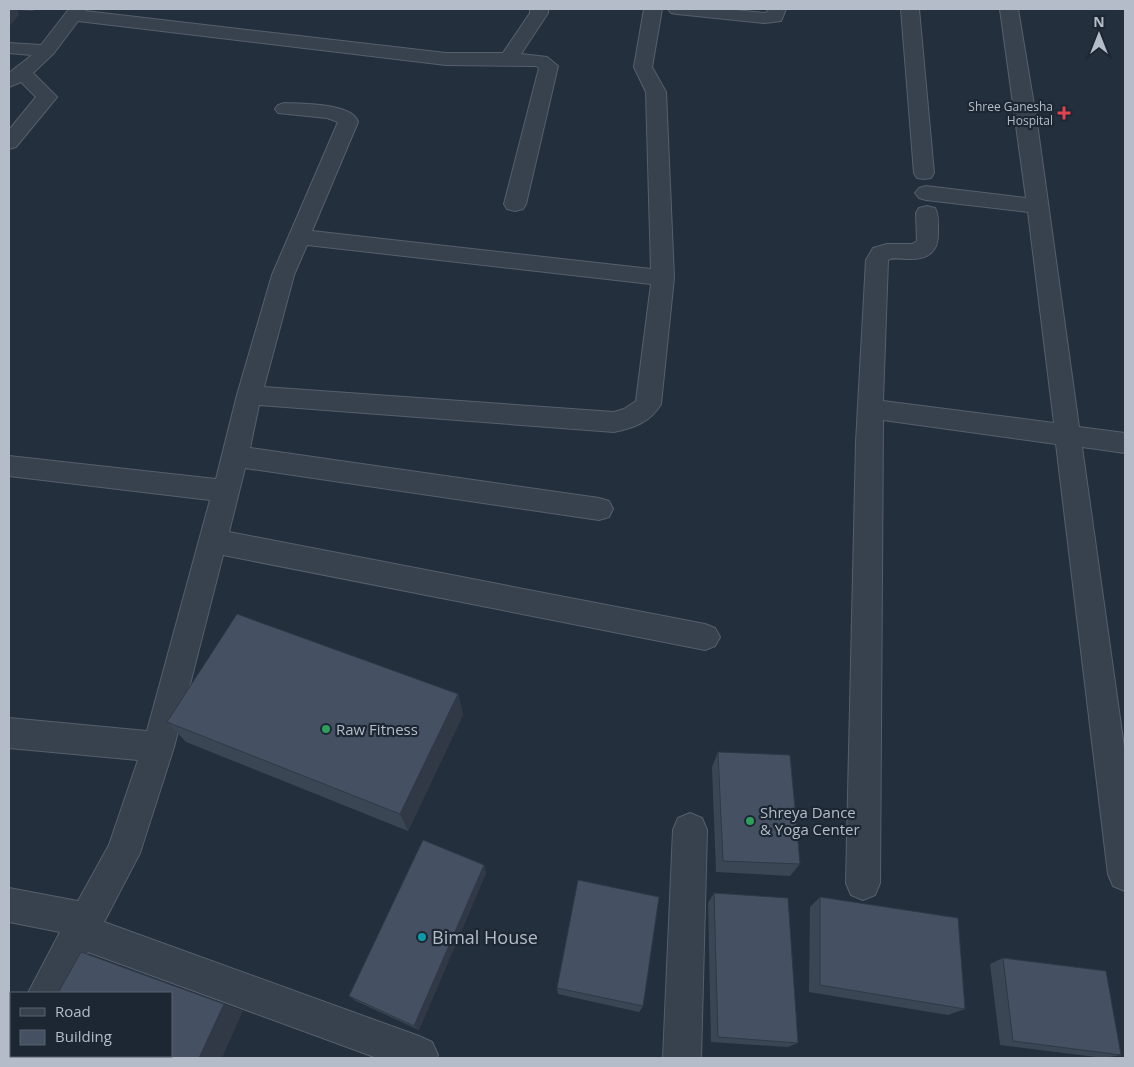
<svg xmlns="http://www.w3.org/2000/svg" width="1134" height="1067" font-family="'Open Sans',sans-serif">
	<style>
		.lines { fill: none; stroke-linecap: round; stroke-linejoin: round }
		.minor-casing { stroke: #565f6c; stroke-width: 2 }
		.minor { fill: #38414e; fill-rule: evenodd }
		.wall { fill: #3b4654 }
		.shaded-wall { fill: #303945 }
		.building { fill: #455162; stroke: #303945 }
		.health-dot { fill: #e0444e; stroke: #1d2633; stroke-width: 2 }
		.leisure-dot { fill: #2e9e5b; stroke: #1d2633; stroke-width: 2 }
		.culture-dot { fill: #0f9aa8; stroke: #1d2633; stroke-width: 2 }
		.labels { text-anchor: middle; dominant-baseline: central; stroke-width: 4.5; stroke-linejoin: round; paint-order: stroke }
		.far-poi-label { font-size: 12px; fill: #b4bcc9; stroke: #1d2633; text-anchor: end }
		.poi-label { font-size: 15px; fill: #b4bcc9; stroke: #1d2633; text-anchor: start }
		.near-poi-label { font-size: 18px; fill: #b4bcc9; stroke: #1d2633; text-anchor: start }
	</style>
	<rect width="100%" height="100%" fill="#242f3e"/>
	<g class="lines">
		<g class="minor-casing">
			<path id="minor" d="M69 9H87L85 11 446 53H503L530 13V9H548V13L521 54 547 57 558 66 526 204 523 209 515 211 507 209 504 204 539 68 536 66 446 65 78 21 54 53 33 73 57 97 16 147 9 149V130L36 97 21 82 9 87V73L32 55 9 53V43L41 45Z
				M644 9H662L652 67 666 92 674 278 661 404C651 422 633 428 614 432L259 405 250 448 599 498 609 501 613 509 609 517 599 520 245 468 229 532 705 624 715 628 720 637 715 646 705 650 223 555 174 747 140 853 104 922 419 1036 432 1042 438 1055 436 1058H377L88 952 66 993H28L60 932 9 922V888L78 901 109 845 138 760 9 748V718L147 731 210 500 9 476V456L216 479 237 395 272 275 338 122 327 118 278 113 275 109 278 105 285 103C302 104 353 103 358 122L312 231 651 269 646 92 634 67ZM307 245 651 284 636 401 624 409 614 412 264 387 294 275Z
				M668 9H726L765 13 767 12 768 9H786L781 21 765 23 677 14 671 13Z
				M901 9H919L934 173 931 178 924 179 917 178 914 173Z
				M1000 9H1018L1037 123 1079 427 1125 433V453L1082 447 1125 754V891L1113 886 1108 874 1056 444 883 420 880 883 875 895 863 900 851 895 846 883 856 442 866 260 873 248 887 244H912L917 241 916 213 919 208 927 206 935 208C939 215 938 223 938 231 939 252 928 260 907 259 900 259 893 257 888 260L883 401 1054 423 1028 212 926 200 919 198 915 193 919 188 926 186 1026 198Z
				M690 813 702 818 707 830 701 1058H663L673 830 678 818Z
				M11 1037V1056H30L29 1058H9V1038Z"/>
		</g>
		<use href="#minor" class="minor"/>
	</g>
	<path class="wall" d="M9 9H35L33 11 17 10 19 15Z
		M458 694 463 715 408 831 186 742 167 722Z
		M718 752 800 864 790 876 716 872 712 767Z
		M484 865 486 873 419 1030 356 1001 349 996Z
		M714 893 798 1043 788 1047 711 1042 708 903Z
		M820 897 965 1009 948 1015 809 992 810 907Z
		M1003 958 1121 1055 1104 1058 1000 1045 990 964Z
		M557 988 643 1006 639 1012 558 994Z"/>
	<path class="shaded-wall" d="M9 9H16L19 15 9 27Z
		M458 694 463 715 408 831 400 814Z
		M484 865 486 873 419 1030 414 1026Z
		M224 1004 243 1011 222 1058H199Z"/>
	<path class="building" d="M237 614 458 694 400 814 167 722Z
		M718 752 790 755 800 864 723 861Z
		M423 840 484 865 414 1026 349 996Z
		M578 880 659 897 643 1006 557 988Z
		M714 893 788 898 798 1043 718 1037Z
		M820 897 958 918 965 1009 820 985Z
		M81 952 224 1004 199 1058H23L24 1056H171V993H58Z
		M1003 958 1106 971 1121 1055 1013 1041Z"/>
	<path class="health-dot" d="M1061.5 105.5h5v5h5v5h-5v5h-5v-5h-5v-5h5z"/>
	<g class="leisure-dot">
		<circle cx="326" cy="729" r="5"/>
		<circle cx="750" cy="821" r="5"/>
	</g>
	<circle class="culture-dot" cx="422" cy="937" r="5"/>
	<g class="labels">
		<g class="far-poi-label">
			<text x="1053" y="106">Shree Ganesha<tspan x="1053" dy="14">Hospital</tspan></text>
		</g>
		<g class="poi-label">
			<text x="336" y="729">Raw Fitness</text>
			<text x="760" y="812">Shreya Dance<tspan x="760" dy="17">&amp; Yoga Center</tspan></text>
		</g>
		<g class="near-poi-label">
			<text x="432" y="937">Bimal House</text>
		</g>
	</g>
	<rect width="1134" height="1067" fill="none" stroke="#b4bcc9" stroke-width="20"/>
	<rect x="10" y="992" width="162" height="65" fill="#1d2633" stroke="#59626f"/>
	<rect x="20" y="1008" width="25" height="8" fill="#38414e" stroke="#59626f"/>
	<text x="55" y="1017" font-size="15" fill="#b4bcc9">Road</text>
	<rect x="20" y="1030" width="25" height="15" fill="#455162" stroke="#59626f"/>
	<text x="55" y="1042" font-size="15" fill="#b4bcc9">Building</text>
	<g transform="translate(1099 35)" stroke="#1d2633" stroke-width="4" paint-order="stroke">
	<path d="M0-4L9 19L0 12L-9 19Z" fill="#b4bcc9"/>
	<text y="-8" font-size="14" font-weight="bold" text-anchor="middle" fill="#b4bcc9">N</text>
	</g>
</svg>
